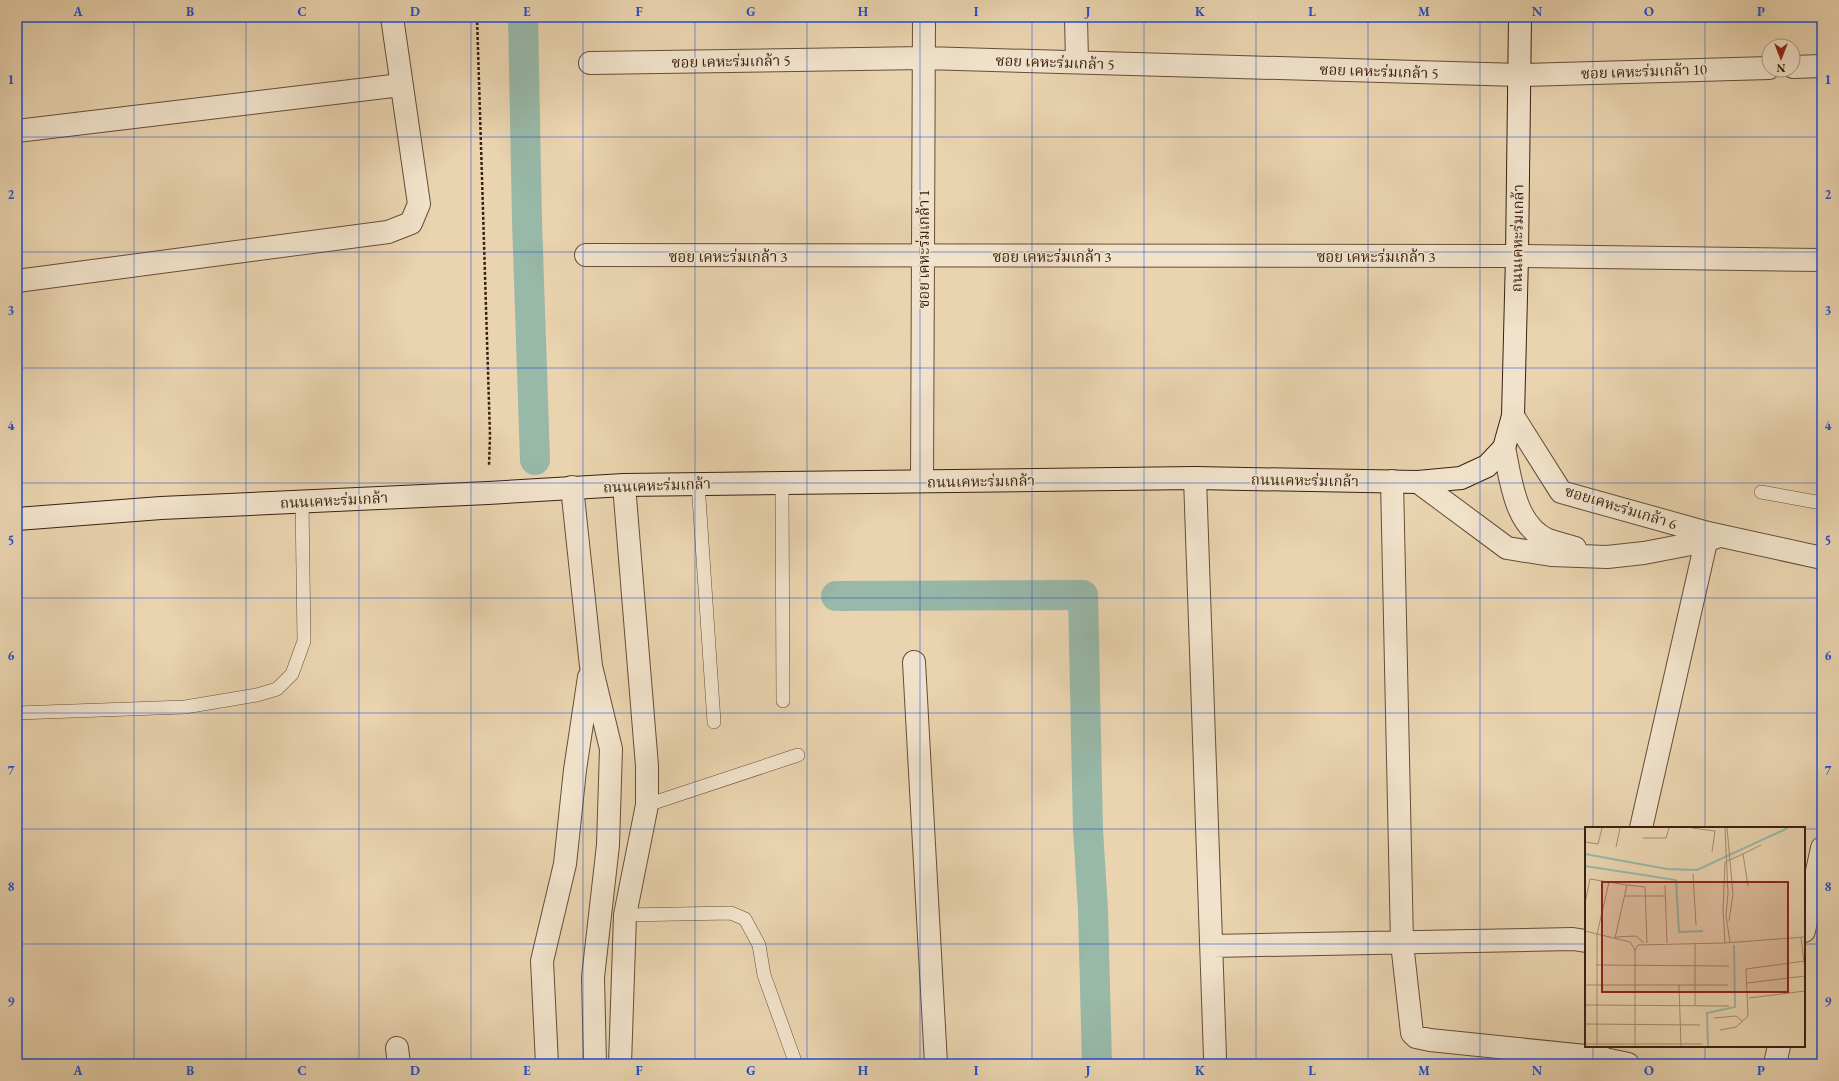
<svg xmlns="http://www.w3.org/2000/svg" width="1839" height="1081" font-family="'EB Garamond','Noto Serif Thai',serif">
	<style>
		.lines { fill: none; stroke-linecap: round; stroke-linejoin: round }
		.canal { stroke: #98b8a8; stroke-width: 30 }
		.lane-casing { stroke: #664d39; stroke-width: 14 }
		.street-casing { stroke: #664d39; stroke-width: 24 }
		.secondary-casing { stroke: #3b2012; stroke-width: 24 }
		.path { stroke: #3b2012; stroke-width: 2.5; stroke-dasharray: 3 2; stroke-linecap: butt }
		.lane { stroke: #f1e3cb; stroke-width: 13 }
		.street { stroke: #f1e3cb; stroke-width: 22 }
		.secondary { stroke: #f1e3cb; stroke-width: 22 }
		.grid { fill: none; stroke: #1d4ed8; stroke-width: 1; stroke-opacity: 0.55 }
		.labels { text-anchor: middle; dominant-baseline: central; stroke-width: 3; stroke-linejoin: round; paint-order: stroke }
		.street-label { font-size: 15px; fill: #3b2012; stroke: #f1e3cb }
		.inset-river { fill: none; stroke: #98b8a8; stroke-width: 2 }
		.inset-road { fill: none; stroke: #a38c70; stroke-width: 1 }
		.view { fill: #8f2418; fill-opacity: 0.15; stroke: #8f2418; stroke-width: 2 }
		.inset-edge { fill: none; stroke: #3b2012; stroke-width: 2 }
		.neatline { fill: none; stroke: #1d4ed8; stroke-width: 1.5 }
		.grid-label { font-size: 13px; text-anchor: middle; font-weight: bold; fill: #1d4ed8 }
	</style>
	<rect width="100%" height="100%" fill="#e9d4af"/>
	<filter id="stains"><feTurbulence type="fractalNoise" baseFrequency=".005" numOctaves="4"/><feColorMatrix values="0 0 0 0 .2 0 0 0 0 .09 0 0 0 0 .02 0 0 0 .5 -.17"/></filter>
	<radialGradient id="worn" r=".72"><stop offset=".6" stop-color="#630" stop-opacity="0"/><stop offset="1" stop-color="#630" stop-opacity=".3"/></radialGradient>
	<g class="lines">
		<path class="canal" d="M523 17 527 221 535 460
			M836 596 1083 595 1088 830 1093 910 1097 1064"/>
		<g class="lane-casing">
			<path id="lane" d="M698 483 714 722
				M782 484 783 701
				M1761 492 1822 503
				M17 713 185 707 257 695 277 689 292 674 304 641 302 501
				M647 805 798 755
				M625 915 731 913 745 919 759 945 764 975 796 1064"/>
		</g>
		<g class="street-casing">
			<path id="street" d="M1076 17 1077 62
				M590 63 924 58 1520 75 1769 68
				M1793 67 1822 66
				M17 131 401 85
				M586 255 1517 256 1822 260
				M17 281 388 232 411 223 419 204 392 17
				M1513 416 1561 492 1708 533 1822 558
				M1504 448C1511 479 1514 525 1548 540 1557 543 1566 545 1575 548
				M1195 478 1215 1057
				M922 481 924 17
				M1392 481 1402 943 1412 1033 1416 1037 1430 1040 1595 1057
				M1418 482 1507 548 1551 555 1607 557 1644 553 1706 541 1719 536
				M572 487 591 666 611 749 608 845 593 977 595 1064
				M914 662 936 1064
				M1641 828 1708 533
				M1804 931 1822 848
				M1212 946 1573 939 1586 941
				M1598 1046 1595 1057 1628 1064
				M397 1048 399 1064
				M547 1064 542 961 565 864 575 770 589 677
				M620 1064 625 915 647 805V766L624 485
				M1775 1064 1779 1046"/>
		</g>
		<g class="secondary-casing">
			<path id="secondary" d="M17 519 161 508 488 493 624 485 1195 478 1418 482 1461 478 1487 466 1504 448 1513 416 1517 256 1520 17"/>
		</g>
		<path class="path" d="M477 17 490 436 489 466"/>
		<use href="#lane" class="lane"/>
		<use href="#street" class="street"/>
		<use href="#secondary" class="secondary"/>
	</g>
	<path class="grid" d="M134 17V1064M246 17V1064M359 17V1064M471 17V1064M583 17V1064M695 17V1064M807 17V1064M920 17V1064M1032 17V1064M1144 17V1064M1256 17V1064M1368 17V1064M1480 17V1064M1593 17V828M1705 17V828M17 137H1822M17 252H1822M17 368H1822M17 483H1822M17 598H1822M17 713H1822M17 829H1586M1804 829H1822M17 944H1586M1804 944H1822M1593 1046V1064M1705 1046V1064"/>
	<g class="labels">
		<g class="street-label">
			<text transform="translate(731 61) rotate(-1)">ซอย เคหะร่มเกล้า 5</text>
			<text transform="translate(1055 62) rotate(2)">ซอย เคหะร่มเกล้า 5</text>
			<text transform="translate(1379 71) rotate(2)">ซอย เคหะร่มเกล้า 5</text>
			<text transform="translate(1644 71) rotate(-2)">ซอย เคหะร่มเกล้า 10</text>
			<text transform="translate(1517 238) rotate(-89)">ถนนเคหะร่มเกล้า</text>
			<text transform="translate(923 249) rotate(-90)">ซอย เคหะร่มเกล้า 1</text>
			<text x="728" y="256">ซอย เคหะร่มเกล้า 3</text>
			<text x="1052" y="256">ซอย เคหะร่มเกล้า 3</text>
			<text x="1376" y="256">ซอย เคหะร่มเกล้า 3</text>
			<text transform="translate(1305 480) rotate(1)">ถนนเคหะร่มเกล้า</text>
			<text transform="translate(981 481) rotate(-1)">ถนนเคหะร่มเกล้า</text>
			<text transform="translate(657 485) rotate(-2)">ถนนเคหะร่มเกล้า</text>
			<text transform="translate(334 500) rotate(-3)">ถนนเคหะร่มเกล้า</text>
			<text transform="translate(1621 507) rotate(17)">ซอยเคหะร่มเกล้า 6</text>
		</g>
	</g>
	<g transform="translate(1585 827)">
		<rect width="220" height="220" fill="#e9d4af"/>
		<path class="inset-river" d="M0 27 82 42 112 43 203 1M0 39 91 53 94 105 118 104M123 219 122 186 150 180 149 118"/>
		<path class="inset-road" d="M107 1 130 4 127 25M140 1 143 66 141 89 145 115M142 1 148 67 144 94M58 11H81L84 1M0 15 13 17 17 1M31 20 35 1M158 27 176 18M108 47 111 98M42 58 60 60 62 116M80 58 82 116M40 69H80M0 76 5 52 42 58 30 111M0 104 45 115 50 123M30 110 51 109 59 116M216 110 220 143M140 116 138 83 140 35 158 27 163 59M11 138 144 139M162 156 220 149M0 158H143M94 158 96 219M164 171 220 164M0 178 144 179M110 178V116M129 191 151 189 157 194M0 197 115 198M135 203 151 200 163 189 161 142 220 134M0 217H117M12 219V107L24 55M50 219V123L53 118 140 116 220 110"/>
		<path class="view" d="M17 55H203V165H17Z"/>
		<rect width="220" height="220" class="inset-edge"/>
	</g>
	<rect width="1839" height="1081" fill="none" stroke="#e9d4af" stroke-width="44"/>
	<g transform="translate(1781 58) rotate(180)"><circle r="19" fill="#f1e3cb" stroke="#a89581"/>
	<path d="M0-3L7 15L0 10L-7 15Z" fill="#8f2418"/>
	<text y="-6" font-size="11" font-weight="bold" text-anchor="middle" fill="#3b2012">N</text>
	</g>
	<rect x="22" y="22" width="1795" height="1037" class="neatline"/>
	<g class="grid-label">
		<text x="78" y="16">A</text>
		<text x="190" y="16">B</text>
		<text x="302" y="16">C</text>
		<text x="415" y="16">D</text>
		<text x="527" y="16">E</text>
		<text x="639" y="16">F</text>
		<text x="751" y="16">G</text>
		<text x="863" y="16">H</text>
		<text x="976" y="16">I</text>
		<text x="1088" y="16">J</text>
		<text x="1200" y="16">K</text>
		<text x="1312" y="16">L</text>
		<text x="1424" y="16">M</text>
		<text x="1537" y="16">N</text>
		<text x="1649" y="16">O</text>
		<text x="1761" y="16">P</text>
		<text x="11" y="84">1</text>
		<text x="1828" y="84">1</text>
		<text x="11" y="199">2</text>
		<text x="1828" y="199">2</text>
		<text x="11" y="315">3</text>
		<text x="1828" y="315">3</text>
		<text x="11" y="430">4</text>
		<text x="1828" y="430">4</text>
		<text x="11" y="545">5</text>
		<text x="1828" y="545">5</text>
		<text x="11" y="660">6</text>
		<text x="1828" y="660">6</text>
		<text x="11" y="775">7</text>
		<text x="1828" y="775">7</text>
		<text x="11" y="891">8</text>
		<text x="1828" y="891">8</text>
		<text x="11" y="1006">9</text>
		<text x="1828" y="1006">9</text>
		<text x="78" y="1075">A</text>
		<text x="190" y="1075">B</text>
		<text x="302" y="1075">C</text>
		<text x="415" y="1075">D</text>
		<text x="527" y="1075">E</text>
		<text x="639" y="1075">F</text>
		<text x="751" y="1075">G</text>
		<text x="863" y="1075">H</text>
		<text x="976" y="1075">I</text>
		<text x="1088" y="1075">J</text>
		<text x="1200" y="1075">K</text>
		<text x="1312" y="1075">L</text>
		<text x="1424" y="1075">M</text>
		<text x="1537" y="1075">N</text>
		<text x="1649" y="1075">O</text>
		<text x="1761" y="1075">P</text>
	</g>
	<rect width="100%" height="100%" filter="url(#stains)"/>
	<rect width="100%" height="100%" fill="url(#worn)"/>
</svg>
